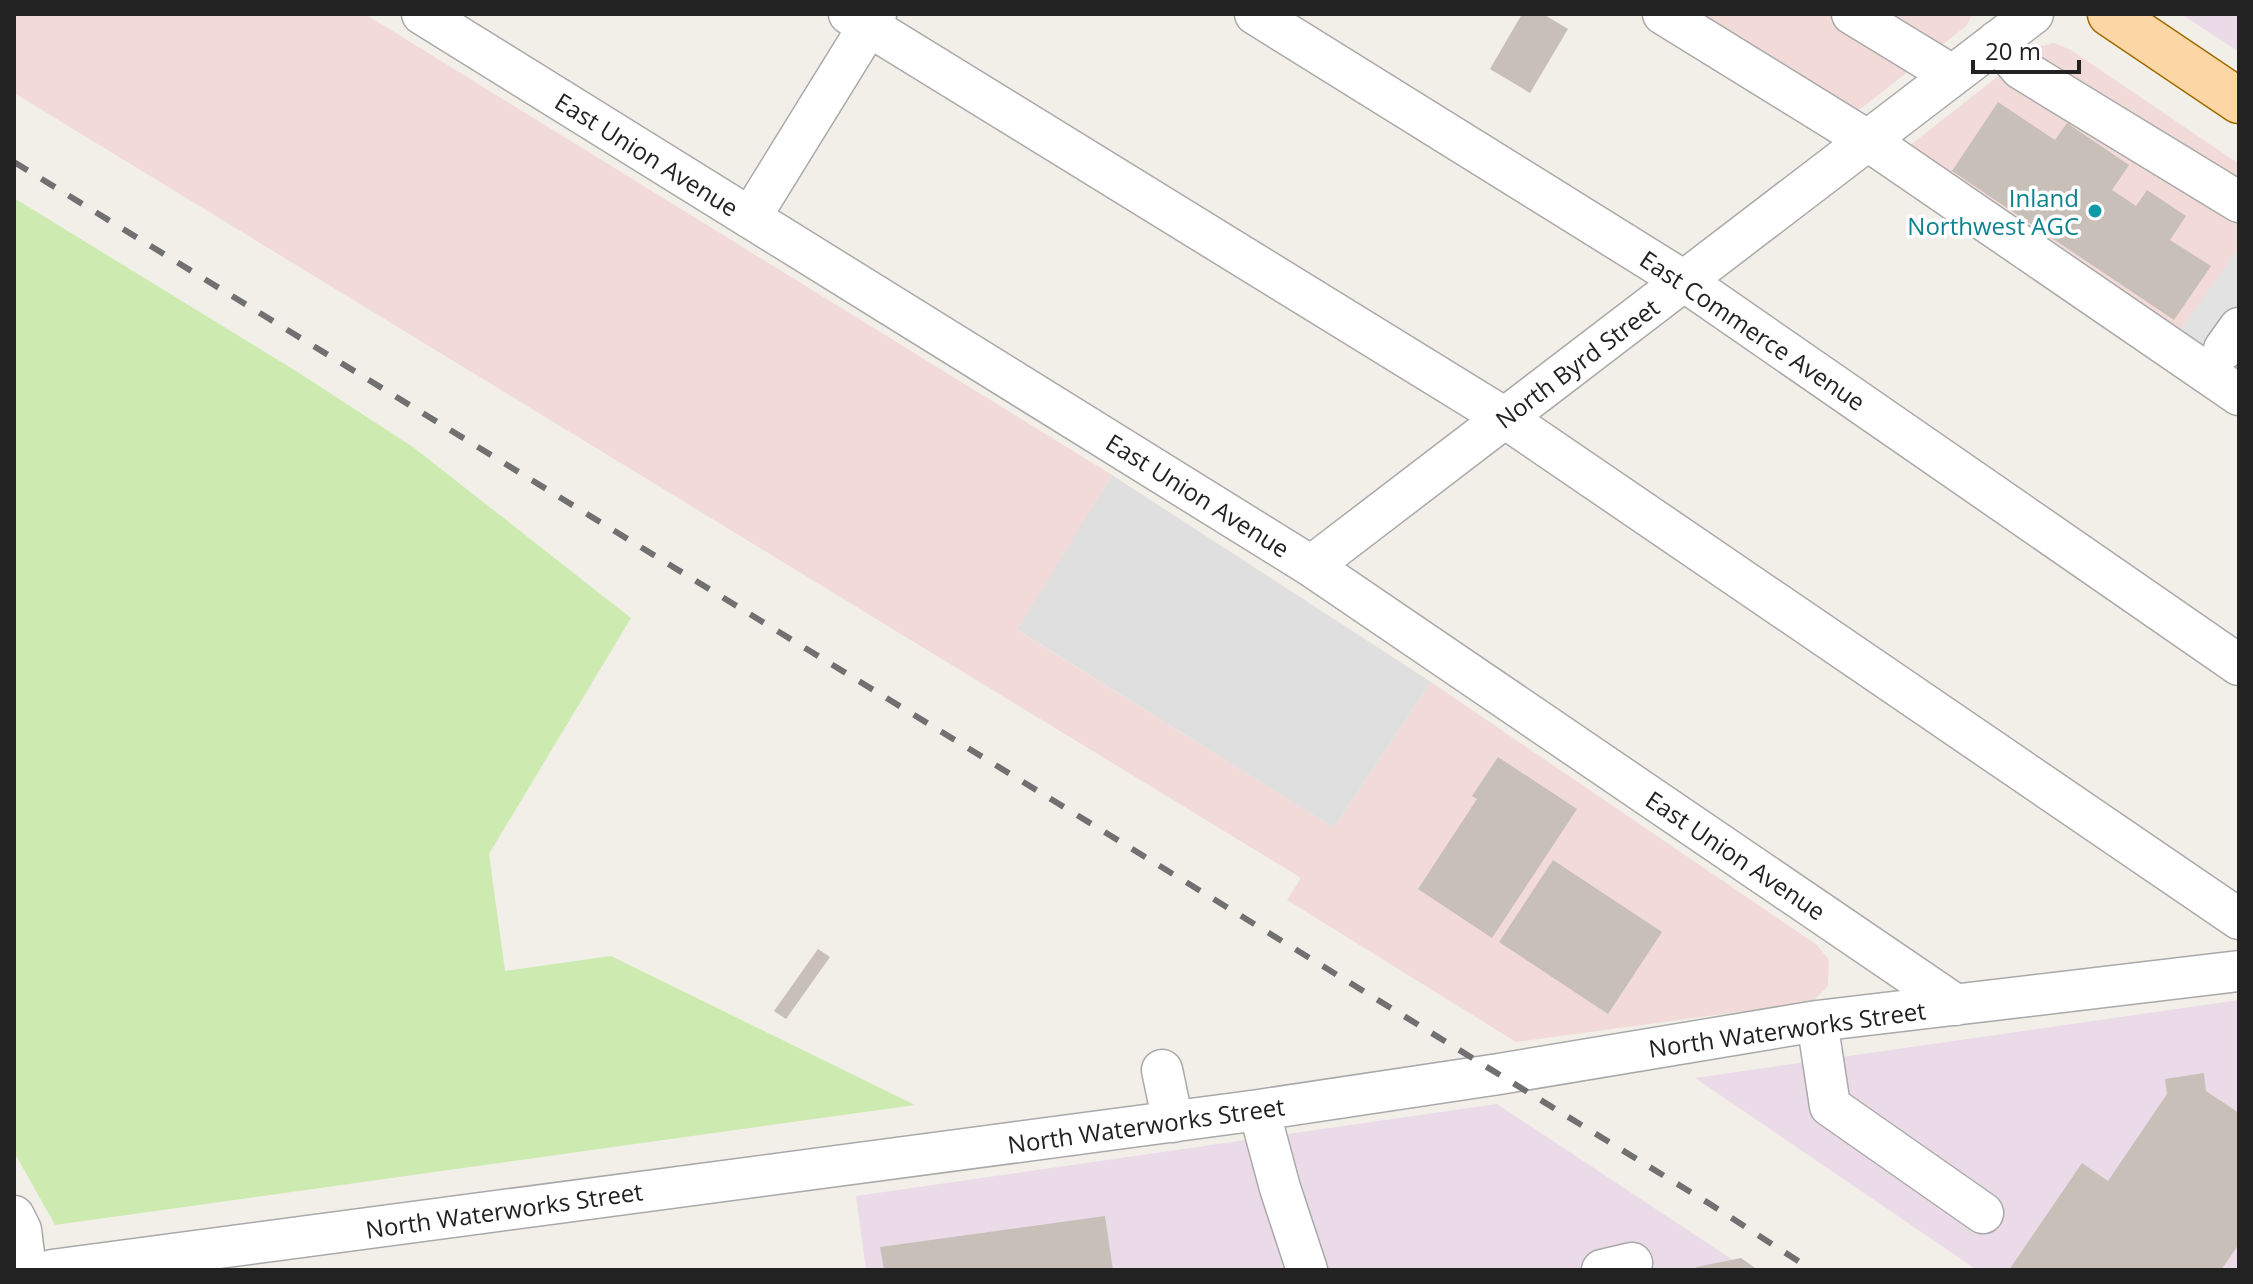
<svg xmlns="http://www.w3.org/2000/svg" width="2253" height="1284" font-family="'Open Sans',sans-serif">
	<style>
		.residential { fill: #e0dfdf }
		.commercial { fill: #f2dad9 }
		.industrial { fill: #ebdbe8 }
		.grass { fill: #cdebb0 }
		.parking { fill: #e2e2e2 }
		.building { fill: #c7bfb8 }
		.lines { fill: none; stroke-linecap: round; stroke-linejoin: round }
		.minor-casing { stroke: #a9a9a9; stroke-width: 43 }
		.major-casing { stroke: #a06b00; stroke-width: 47 }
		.minor { stroke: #fff; stroke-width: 40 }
		.major { stroke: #fcd6a4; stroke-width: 44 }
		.rail { stroke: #707070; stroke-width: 6; stroke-dasharray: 16 16; stroke-linecap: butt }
		.culture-dot { fill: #0f9aa8; stroke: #fff; stroke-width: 3 }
		.labels { text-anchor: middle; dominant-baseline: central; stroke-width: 7; stroke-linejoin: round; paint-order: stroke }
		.street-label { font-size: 24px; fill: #222; stroke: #fff }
		.culture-label { font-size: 24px; fill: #0d838f; stroke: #fff; text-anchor: end }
	</style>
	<rect width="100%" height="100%" fill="#f2efe9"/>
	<path class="residential" d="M1112 475 1431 682 1334 828 1016 629Z"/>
	<path class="commercial" d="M14 14H365L1112 475 1017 630 1334 828 1431 682 1817 945 1829 960 1828 986 1815 999 1797 1004 1516 1042 1287 900 1301 878 14 93Z
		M1687 14H1973L1966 26 1853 115Z
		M2054 43 2071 50 2239 164V379L1904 150 2034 48Z"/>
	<path class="industrial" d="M2181 14H2239V52Z
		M2239 1000V1270H1977L1695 1078Z
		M1497 1104 1748 1270H866L856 1196Z"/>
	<path class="grass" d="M14 198 296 371 413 447 631 618 489 854 505 971 611 956 915 1105 55 1225 14 1152Z"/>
	<path class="parking" d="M2239 248V374L2180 330Z"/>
	<path class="building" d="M1522 14H1543L1568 29 1530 93 1490 69Z
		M1998 102 2055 140 2067 123 2129 165 2112 190 2136 206 2147 190 2186 216 2170 240 2211 266 2174 320 1952 171Z
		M1498 757 1577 809 1492 938 1418 889 1477 799 1472 796Z
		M1553 860 1662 932 1608 1014 1499 942Z
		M818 949 830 957 786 1019 774 1011Z
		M2204 1073 2206 1091 2239 1113V1244L2221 1270H2009L2082 1163 2108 1181 2167 1094 2165 1079Z
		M1105 1216 1113 1270H884L880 1247Z
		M1741 1258 1758 1270H1697L1696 1267Z"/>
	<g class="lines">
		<g class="minor-casing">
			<path id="minor" d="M422 14 1311 566 1956 1005
				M849 14 1505 418 2239 919
				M1255 14 1684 281 2239 665
				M1663 14 1867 140 2239 395
				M1852 14 1952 75
				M1997 41 2021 69 2239 202
				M750 218 876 14
				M2224 349 2239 328
				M1311 566 2033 14
				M1817 1021 1830 1106 1983 1213
				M1162 1070 1173 1122
				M1259 1110 1280 1188 1307 1270
				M14 1216 21 1230 26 1270
				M52 1270 1259 1110 1499 1074 1817 1021 2239 971
				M1602 1270 1632 1263"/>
		</g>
		<g class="major-casing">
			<path id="major" d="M2110 14 2239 101"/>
		</g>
		<use href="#minor" class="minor"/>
		<use href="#major" class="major"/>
		<path class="rail" d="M14 162 1710 1204 1812 1270"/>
	</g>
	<circle class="culture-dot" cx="2095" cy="211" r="8"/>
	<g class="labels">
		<g class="street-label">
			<text transform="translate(647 154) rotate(32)">East Union Avenue</text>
			<text transform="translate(1753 330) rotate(34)">East Commerce Avenue</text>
			<text transform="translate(1577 363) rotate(-37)">North Byrd Street</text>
			<text transform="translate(1198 495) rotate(32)">East Union Avenue</text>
			<text transform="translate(1736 855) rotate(34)">East Union Avenue</text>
			<text transform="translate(1787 1029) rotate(-8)">North Waterworks Street</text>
			<text transform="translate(1146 1125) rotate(-8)">North Waterworks Street</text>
			<text transform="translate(504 1210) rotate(-8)">North Waterworks Street</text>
		</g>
		<g class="culture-label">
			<text x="2079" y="197">Inland<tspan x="2079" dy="28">Northwest AGC</tspan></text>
		</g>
	</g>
	<rect width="2253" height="1284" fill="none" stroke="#222222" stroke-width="32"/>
	<path d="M1973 60v12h106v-12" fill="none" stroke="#222222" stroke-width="4"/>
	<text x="1985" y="60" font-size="24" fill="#222222" stroke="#ffffff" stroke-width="6" paint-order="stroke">20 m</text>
</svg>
